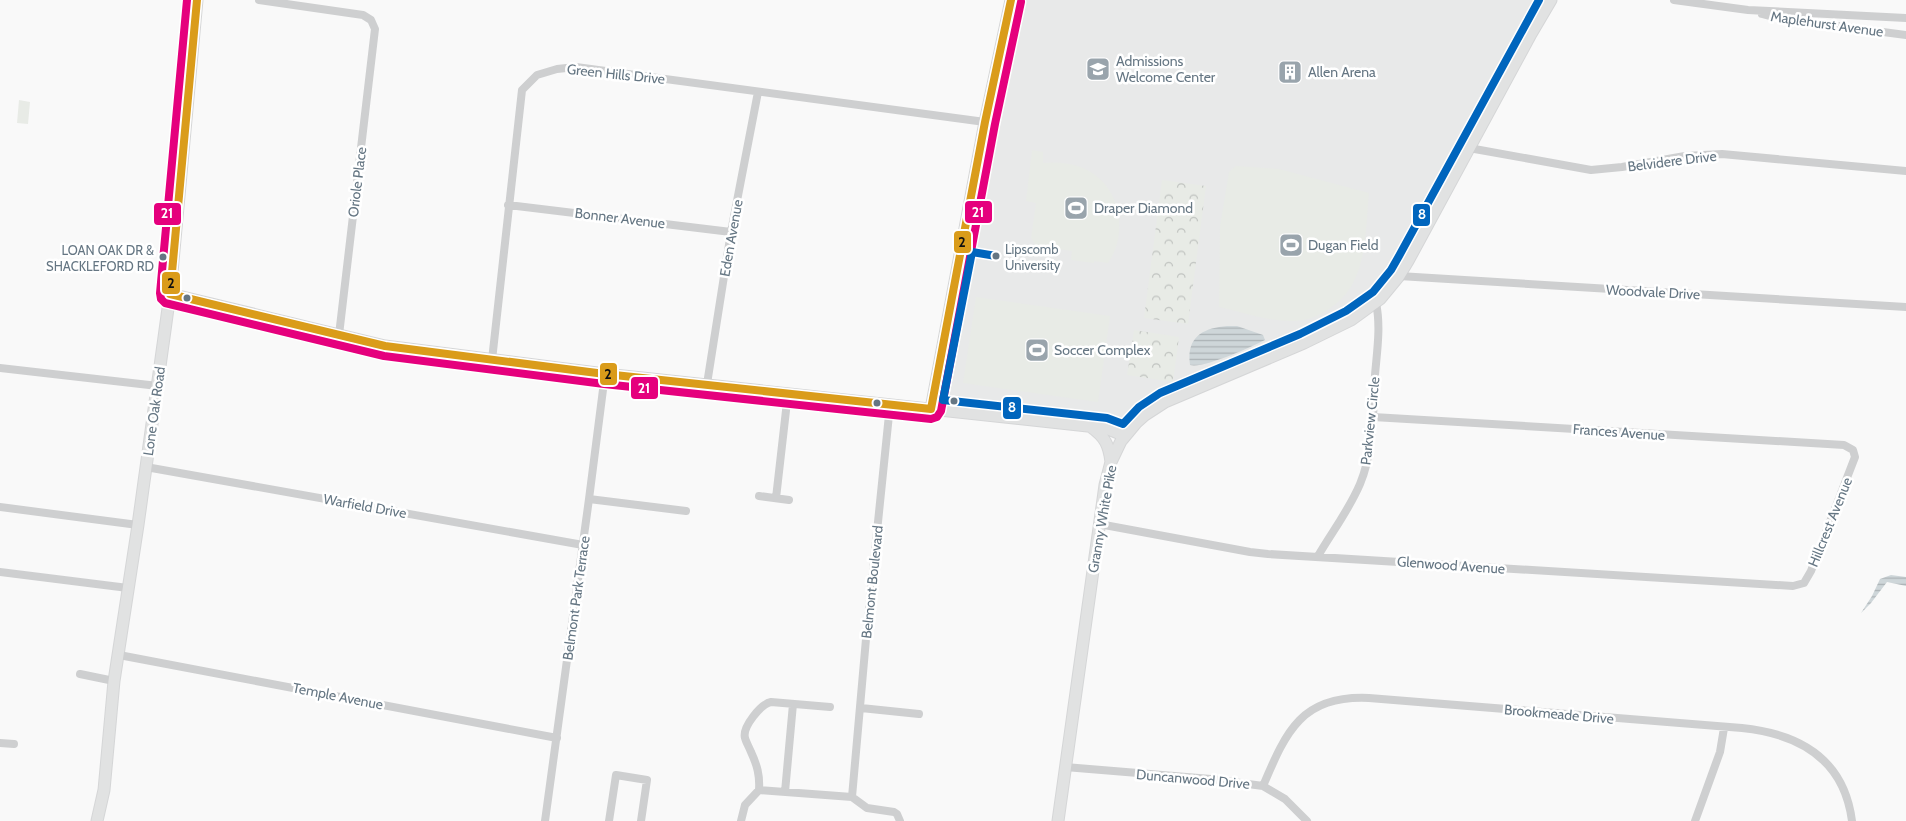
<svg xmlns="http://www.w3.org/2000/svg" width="1906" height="821" font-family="Cabin,sans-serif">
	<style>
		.built { fill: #e8e9e9 }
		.grass { fill: #e8ebe6 }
		.park { fill: url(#park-crowns) }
		.water { fill: url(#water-rules) }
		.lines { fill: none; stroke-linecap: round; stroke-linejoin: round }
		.secondary-casing { stroke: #d5d6d7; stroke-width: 13 }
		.street { stroke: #cecfd0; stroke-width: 8 }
		.secondary { stroke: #e1e2e2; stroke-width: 11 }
		.bus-1-casing { stroke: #fff; stroke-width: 11 }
		.bus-2-casing { stroke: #fff; stroke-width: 11 }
		.bus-3-casing { stroke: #fff; stroke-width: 11 }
		.bus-1 { stroke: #da9c1a; stroke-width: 8 }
		.bus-2 { stroke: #e5007d; stroke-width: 8 }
		.bus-3 { stroke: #0065bd; stroke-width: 8 }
		.bus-dot { fill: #657683; stroke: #fff; stroke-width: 2 }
		.labels { text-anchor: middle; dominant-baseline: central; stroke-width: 5; stroke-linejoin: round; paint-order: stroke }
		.bus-label { font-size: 13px; fill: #657683; stroke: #fff; text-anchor: start }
		.street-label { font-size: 14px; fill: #657683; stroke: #fff }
		.poi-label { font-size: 14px; fill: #657683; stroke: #fff; text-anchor: start }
		.line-badge { stroke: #fff; stroke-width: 2 }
		.badge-label { font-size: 14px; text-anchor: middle; font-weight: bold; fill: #fff }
		.pale-badge-label { font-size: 14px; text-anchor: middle; font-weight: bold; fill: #111 }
	</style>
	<defs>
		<pattern id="park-crowns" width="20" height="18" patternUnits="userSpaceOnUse" patternTransform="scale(1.25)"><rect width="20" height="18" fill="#e8ebe6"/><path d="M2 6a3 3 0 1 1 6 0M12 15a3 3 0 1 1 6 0" fill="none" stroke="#c0c3c0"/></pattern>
		<pattern id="water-rules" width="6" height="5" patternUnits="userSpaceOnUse" patternTransform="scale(1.25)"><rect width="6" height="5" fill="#ced6d9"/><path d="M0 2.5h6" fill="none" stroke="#abb2b5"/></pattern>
	</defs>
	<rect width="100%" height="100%" fill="#f9f9f9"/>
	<path class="built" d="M1016 0H1541L1392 262 1363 303 1143 408 1123 421 1092 422 946 402 964 269Z"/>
	<path class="grass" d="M19 100 30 102 28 124 17 123Z
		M1032 150 1043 152V163C1082 159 1115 178 1119 220 1120 236 1117 250 1108 263L1094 261V263L1071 260 1072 251 1036 246 1031 238 1036 203 1026 201Z
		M1236 166 1279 169 1369 193C1365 232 1368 281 1333 306 1320 316 1307 321 1291 321 1267 321 1242 312 1219 307L1220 226 1229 172Z
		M976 297 1110 316 1098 402 963 383Z"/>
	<path class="park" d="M1162 180 1206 186 1188 324 1144 318Z
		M1134 330 1179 337 1173 382 1127 375Z"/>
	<path class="water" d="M1227 326H1237L1263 335 1265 340C1251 347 1203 369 1190 365 1186 337 1203 328 1227 326Z
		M1891 575 1906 577V586L1887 582 1871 603 1861 613 1872 596 1880 579Z"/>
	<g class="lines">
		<g class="secondary-casing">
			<path id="secondary" d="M170 294 385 346 605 374 1106 428 1125 436
				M931 409 985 122 1011 0
				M1091 427C1105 437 1109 445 1111 462
				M97 821 104 790 114 681 138 525 170 294 197 0
				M1058 821 1105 485 1111 462 1121 441 1136 423 1145 415 1165 402 1304 343 1351 320 1380 299 1399 276 1408 261 1531 34 1551 0"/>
		</g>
		<path class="street" d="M259 0 363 15 371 20 375 29 339 335
			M1674 0 1748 10 1906 18
			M1762 14 1777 18 1906 35
			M1469 148 1591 170 1622 167 1685 156 1722 154 1906 171
			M508 205 731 232
			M1399 276 1906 307
			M492 360 522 90 537 75 557 69 576 67 985 122
			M0 368 158 386
			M707 384 731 232 758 92
			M146 467 583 545
			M759 496 789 500
			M776 498 788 393
			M589 499 686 511
			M0 507 138 525
			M1099 524 1250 552 1268 554 1793 586 1804 583 1811 571 1855 457 1853 450 1844 445 1373 417
			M1318 556C1332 532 1349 510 1360 484 1374 450 1373 411 1375 375 1377 351 1381 326 1376 303
			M0 572 128 588
			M119 655 557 738
			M80 674 114 681
			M861 708 919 714
			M0 743 14 744
			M1065 767 1211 779 1263 786 1285 799 1307 821
			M1263 786C1286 732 1301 695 1369 698L1742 728C1800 734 1844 759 1852 821
			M759 790 852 797 867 808 894 812 897 814 900 821
			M785 792 793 704
			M852 797 866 639 890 405
			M545 821 589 499 605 374
			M609 821 616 775 647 780 641 821
			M741 821 745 805 759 790C760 775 757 765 751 752 749 747 746 742 745 738 742 727 761 704 771 702L830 707
			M1695 821 1720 752 1724 728"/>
		<use href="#secondary" class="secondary"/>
		<g class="bus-1-casing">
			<path id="bus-1" d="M197 0 170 294 385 346 605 374 931 409 985 122 1011 0"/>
		</g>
		<g class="bus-2-casing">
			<path id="bus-2" d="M187 0 160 293 161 299 165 303 384 356 604 384 931 419 937 417 941 411 995 124 1021 2"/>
		</g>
		<g class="bus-3-casing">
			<path id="bus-3" d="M996 256 972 252 943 400 1107 418 1123 424 1139 407 1160 393 1300 334 1346 311 1373 292 1391 270 1399 256 1539 0"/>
		</g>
		<use href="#bus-1" class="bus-1"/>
		<use href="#bus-2" class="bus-2"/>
		<use href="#bus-3" class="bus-3"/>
	</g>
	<defs>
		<g id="university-square" transform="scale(1.25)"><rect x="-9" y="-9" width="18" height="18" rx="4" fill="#99a4ac" stroke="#fff"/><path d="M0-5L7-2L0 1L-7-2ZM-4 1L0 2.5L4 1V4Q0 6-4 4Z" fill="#fff"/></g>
		<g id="building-square" transform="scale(1.25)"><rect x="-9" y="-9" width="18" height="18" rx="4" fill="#99a4ac" stroke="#fff"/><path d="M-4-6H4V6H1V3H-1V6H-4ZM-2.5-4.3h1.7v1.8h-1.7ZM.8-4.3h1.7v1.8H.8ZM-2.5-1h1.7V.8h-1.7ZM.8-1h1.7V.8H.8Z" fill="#fff"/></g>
		<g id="stadium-square" transform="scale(1.25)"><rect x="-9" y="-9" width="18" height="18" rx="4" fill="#99a4ac" stroke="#fff"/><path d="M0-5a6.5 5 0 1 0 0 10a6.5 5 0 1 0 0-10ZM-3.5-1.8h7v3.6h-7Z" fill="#fff"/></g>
	</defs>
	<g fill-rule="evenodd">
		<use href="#university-square" x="1098" y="69"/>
		<use href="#building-square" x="1290" y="72"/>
		<use href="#stadium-square" x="1076" y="208"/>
		<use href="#stadium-square" x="1291" y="245"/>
		<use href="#stadium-square" x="1037" y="350"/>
	</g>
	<g class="bus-dot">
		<circle cx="996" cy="256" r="4.5"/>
		<circle cx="163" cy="257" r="4.5"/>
		<circle cx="187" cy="298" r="4.5"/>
		<circle cx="954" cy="401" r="4.5"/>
		<circle cx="877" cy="403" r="4.5"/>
	</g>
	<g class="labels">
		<g class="bus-label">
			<text x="1005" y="249">Lipscomb<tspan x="1005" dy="16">University</tspan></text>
			<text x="154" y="250" text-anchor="end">LOAN OAK DR &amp;<tspan x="154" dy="16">SHACKLEFORD RD</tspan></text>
		</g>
		<g class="street-label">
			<text transform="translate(1827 24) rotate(8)">Maplehurst Avenue</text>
			<text transform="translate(616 74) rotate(6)">Green Hills Drive</text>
			<text transform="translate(1672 161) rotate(-7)">Belvidere Drive</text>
			<text transform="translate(357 182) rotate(-83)">Oriole Place</text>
			<text transform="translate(620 218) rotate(7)">Bonner Avenue</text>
			<text transform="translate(731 238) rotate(-80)">Eden Avenue</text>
			<text transform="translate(1653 292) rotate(3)">Woodvale Drive</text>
			<text transform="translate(154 411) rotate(-82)">Lone Oak Road</text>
			<text transform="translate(1370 421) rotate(-84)">Parkview Circle</text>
			<text transform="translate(1619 432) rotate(4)">Frances Avenue</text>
			<text transform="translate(365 506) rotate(10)">Warfield Drive</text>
			<text transform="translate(1102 519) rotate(-80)">Granny White Pike</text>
			<text transform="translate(1830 522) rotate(-68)">Hillcrest Avenue</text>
			<text transform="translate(1451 565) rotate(4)">Glenwood Avenue</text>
			<text transform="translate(872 582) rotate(-84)">Belmont Boulevard</text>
			<text transform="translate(576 598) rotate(-82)">Belmont Park Terrace</text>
			<text transform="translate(338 696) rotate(11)">Temple Avenue</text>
			<text transform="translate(1559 714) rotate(5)">Brookmeade Drive</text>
			<text transform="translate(1193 779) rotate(5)">Duncanwood Drive</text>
		</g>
		<g class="poi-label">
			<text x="1116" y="61">Admissions<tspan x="1116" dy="16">Welcome Center</tspan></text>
			<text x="1308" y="72">Allen Arena</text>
			<text x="1094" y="208">Draper Diamond</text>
			<text x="1308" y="245">Dugan Field</text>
			<text x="1054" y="350">Soccer Complex</text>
		</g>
	</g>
	<g class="line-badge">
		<rect x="964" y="200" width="29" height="24" rx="5" fill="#e5007d"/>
		<rect x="153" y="202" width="29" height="24" rx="5" fill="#e5007d"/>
		<rect x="1412" y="203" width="19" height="24" rx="5" fill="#0065bd"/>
		<rect x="953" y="230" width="19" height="24" rx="5" fill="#da9c1a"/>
		<rect x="161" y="271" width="20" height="24" rx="5" fill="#da9c1a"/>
		<rect x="599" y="362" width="19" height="24" rx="5" fill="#da9c1a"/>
		<rect x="630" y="376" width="29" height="24" rx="5" fill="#e5007d"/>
		<rect x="1002" y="396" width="20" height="24" rx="5" fill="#0065bd"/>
	</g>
	<g class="badge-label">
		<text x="978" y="217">21</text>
		<text x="167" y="218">21</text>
		<text x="1422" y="219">8</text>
		<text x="644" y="393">21</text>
		<text x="1012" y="412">8</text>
	</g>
	<g class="pale-badge-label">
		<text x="962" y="247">2</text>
		<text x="171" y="288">2</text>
		<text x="608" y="379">2</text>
	</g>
</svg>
